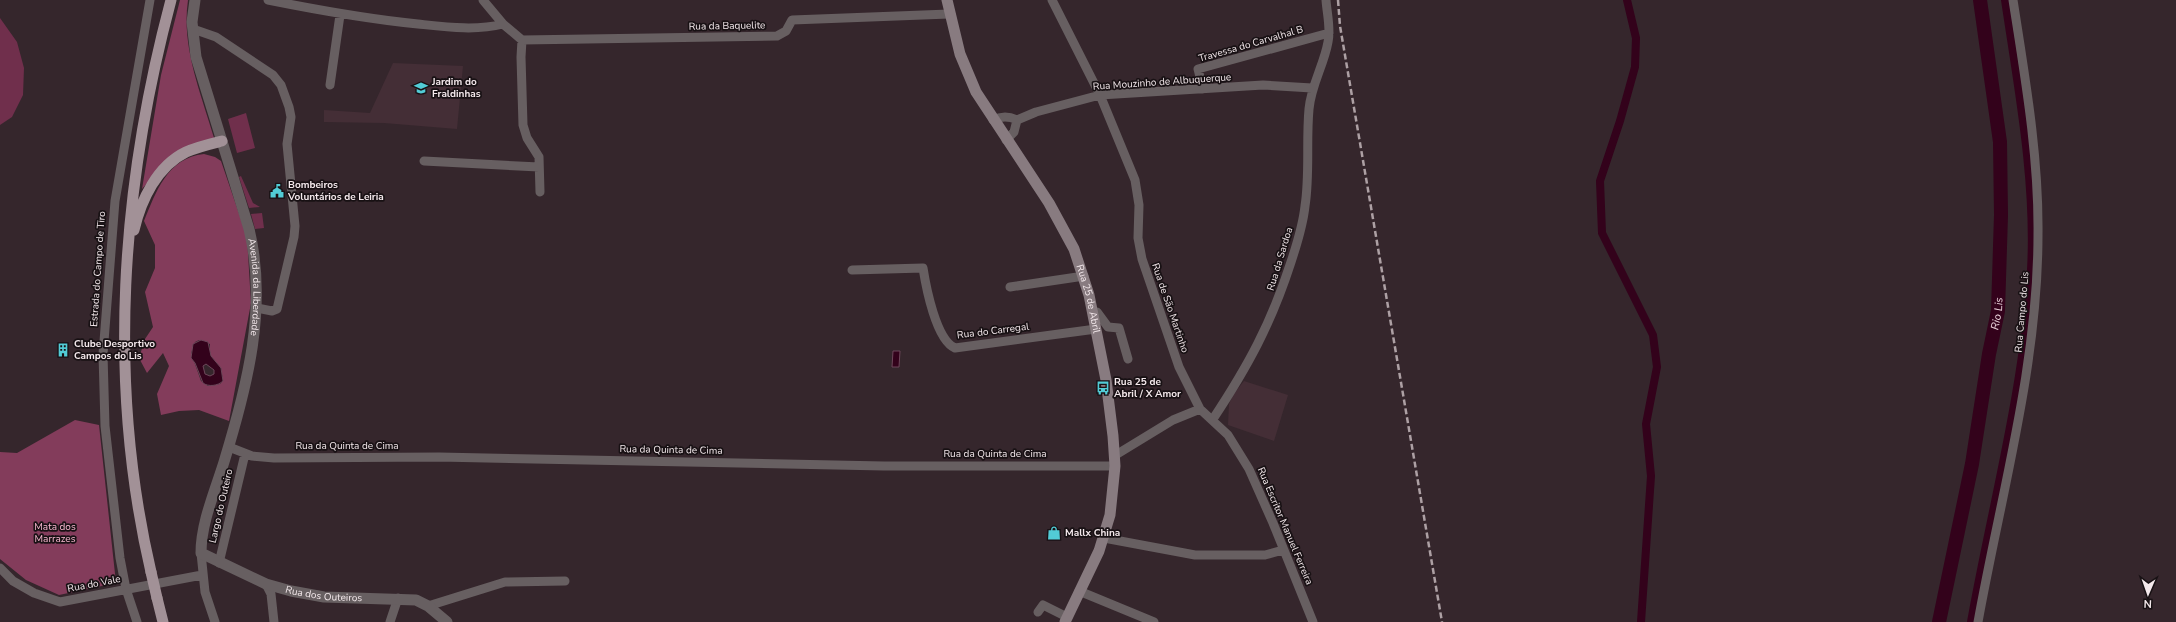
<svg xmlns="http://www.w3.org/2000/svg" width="2176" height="622" font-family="'Nunito Sans',sans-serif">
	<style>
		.built { fill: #442e36 }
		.green { fill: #702f4c }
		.forest { fill: #833c5b; fill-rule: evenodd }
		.water { fill: #33021b; stroke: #6d475a; fill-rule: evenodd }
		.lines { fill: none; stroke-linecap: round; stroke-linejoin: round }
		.canal { stroke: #33021b; stroke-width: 8 }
		.river { stroke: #33021b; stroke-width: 14 }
		.minor { stroke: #675f61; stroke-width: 9 }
		.tertiary { stroke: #675f61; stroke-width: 11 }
		.secondary { stroke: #887b80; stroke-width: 11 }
		.primary { stroke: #a29197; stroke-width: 11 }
		.rail { stroke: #ada0a4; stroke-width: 2.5; stroke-dasharray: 6 3; stroke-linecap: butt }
		.primary-bridge { stroke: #a29197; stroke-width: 11 }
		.labels { text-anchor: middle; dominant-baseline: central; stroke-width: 3.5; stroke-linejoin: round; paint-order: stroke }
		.street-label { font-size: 10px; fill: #f4e9ec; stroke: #181114 }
		.poi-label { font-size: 10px; font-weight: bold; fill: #f4e9ec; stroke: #181114; text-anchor: start }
		.park-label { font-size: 10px; fill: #fcbbd3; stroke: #181114 }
		.water-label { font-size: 11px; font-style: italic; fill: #f0dae2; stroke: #181114 }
	</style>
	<rect width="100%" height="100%" fill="#35262c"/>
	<path class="built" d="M393 63 463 66 457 129 384 123 324 122V110L370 113Z
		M1244 381 1288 395 1274 441 1228 425 1229 404 1233 395Z"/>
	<path class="green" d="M0 18 17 42 24 68 23 95 12 117 0 125Z
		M246 113 255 148 237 153 228 119Z
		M241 176 253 203 260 207 249 208 239 177Z
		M262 213 264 228 255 229 251 214Z"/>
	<path class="forest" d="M180 0H188C181 47 201 93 214 138L162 166 142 189 161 75Z
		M204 154 215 157 221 161 247 237 251 303 229 421 199 410 179 411 161 415 157 394 169 366 163 353 147 373 139 358 145 339 153 327 145 292 155 268V245L144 221C156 192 167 158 204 154ZM199 340 210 344V355L221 368 223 381 220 384 208 386 201 381 191 353 195 342Z
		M75 420 99 425 116 583 59 595 26 580 0 559V452L17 453Z"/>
	<path class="water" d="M201 340 208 342 211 356 221 368 223 381C218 386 208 387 203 383L195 363 191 358 193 344ZM206 364 214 370V374L210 376 205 374 203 366Z
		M893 351H900L899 367H892Z"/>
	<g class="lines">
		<path class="canal" d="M1627 0 1636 38 1635 67 1620 121 1600 181 1602 233 1653 335 1657 367 1646 424 1651 476 1641 622
			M1971 622C1992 505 2024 389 2031 270 2036 181 2018 88 2005 0"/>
		<path class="river" id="s1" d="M1939 622 1972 464 1989 354 1998 311 2001 215 2000 142 1980 0"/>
		<path class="minor" d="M268 0C318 10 368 19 418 24 446 27 476 31 503 24
			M483 0 503 24 522 40 521 57 523 125 527 138 539 157 540 192
			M1052 0 1100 95 1135 180 1139 205 1138 238 1142 259 1179 367 1200 409 1228 435 1249 469 1273 523 1313 622
			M193 29 216 37 273 75 281 85 289 107 291 117 287 144 295 226 294 237 277 309 272 311 257 308
			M522 40 777 36 786 31 792 20 949 14
			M330 85 340 15
			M1203 89 1198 69 1329 33
			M993 120C1001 116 1009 116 1017 120
			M1017 120 1036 112 1100 95 1263 85 1312 88
			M1006 140 1014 132 1017 120
			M424 161 539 167
			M852 270 923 268C926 287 936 340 955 348L1096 329
			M1010 287 1084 276
			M1093 312H1097L1108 327 1119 328 1128 359
			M1213 419C1248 366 1271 324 1291 262 1297 244 1303 225 1305 206 1310 174 1306 142 1309 109 1311 85 1324 65 1328 42 1331 29 1327 14 1326 0
			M229 447 252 456 274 458 439 457 884 466H1115
			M1114 456 1173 420 1200 409
			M1104 538 1195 555H1265L1283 550
			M201 553 205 592 215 622
			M219 563 245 454
			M0 568 13 581 34 593 60 602 202 575
			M266 584 271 594 274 622
			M1079 591 1154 622
			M428 606 505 582 565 581
			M1038 612 1043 605 1067 617
			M137 622 126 589 120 558 105 426 103 354 115 201 150 0
			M390 622 398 598
			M1978 622C2001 494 2038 366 2038 235 2039 157 2025 77 2013 0"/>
		<path class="tertiary" id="s2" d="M195 0 192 22 196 57 249 229C268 307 247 387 224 462 215 491 201 523 201 553L266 584 291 591 324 597 416 600 428 606 447 622"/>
		<path class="secondary" id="s3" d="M947 0 960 54 976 92 1049 203 1074 249 1089 295 1106 380 1113 436 1115 466 1110 515 1099 551 1065 622"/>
		<path class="primary" d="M134 230C141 200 157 166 186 152 197 147 210 144 222 141
			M151 572C107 383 121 187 171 0
			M157 598 163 622"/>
		<path class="rail" d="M1338 0 1340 26 1442 622"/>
		<path class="primary-bridge" d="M151 572 157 598"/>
	</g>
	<defs>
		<g id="school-bare" transform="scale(1.08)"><path d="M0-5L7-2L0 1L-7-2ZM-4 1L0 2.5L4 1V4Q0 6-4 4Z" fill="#52ccd6" stroke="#181114" stroke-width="2.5" paint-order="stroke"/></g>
		<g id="civic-bare" transform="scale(1.08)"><path d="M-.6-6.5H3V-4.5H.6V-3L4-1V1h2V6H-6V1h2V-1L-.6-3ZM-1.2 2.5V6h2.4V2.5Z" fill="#52ccd6" stroke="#181114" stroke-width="2.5" paint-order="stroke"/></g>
		<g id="building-bare" transform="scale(1.08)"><path d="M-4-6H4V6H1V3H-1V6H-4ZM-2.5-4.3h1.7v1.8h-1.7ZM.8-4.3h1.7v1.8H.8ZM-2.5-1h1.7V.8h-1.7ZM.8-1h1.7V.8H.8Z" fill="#52ccd6" stroke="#181114" stroke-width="2.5" paint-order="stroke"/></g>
		<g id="bus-bare" transform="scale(1.08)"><path d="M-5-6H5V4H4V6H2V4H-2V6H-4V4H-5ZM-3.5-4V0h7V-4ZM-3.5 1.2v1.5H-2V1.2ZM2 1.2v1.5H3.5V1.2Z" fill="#52ccd6" stroke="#181114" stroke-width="2.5" paint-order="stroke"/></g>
		<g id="shop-bare" transform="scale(1.08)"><path d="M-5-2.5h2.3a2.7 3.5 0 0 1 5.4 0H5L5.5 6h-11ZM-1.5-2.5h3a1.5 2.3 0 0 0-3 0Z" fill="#52ccd6" stroke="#181114" stroke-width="2.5" paint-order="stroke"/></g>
	</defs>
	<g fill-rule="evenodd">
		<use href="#school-bare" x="421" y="88"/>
		<use href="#civic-bare" x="277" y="191"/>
		<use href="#building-bare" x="63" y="350"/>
		<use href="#bus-bare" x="1103" y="388"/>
		<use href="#shop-bare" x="1054" y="533"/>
	</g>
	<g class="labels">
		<g class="street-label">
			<text transform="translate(727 26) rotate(-1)">Rua da Baquelite</text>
			<text transform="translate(1251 44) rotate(-16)">Travessa do Carvalhal B</text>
			<text transform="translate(1162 82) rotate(-4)">Rua Mouzinho de Albuquerque</text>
			<text transform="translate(1280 259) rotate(-73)">Rua da Sardoa</text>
			<text transform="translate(98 269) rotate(-86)">Estrada do Campo de Tiro</text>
			<text stroke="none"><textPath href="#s2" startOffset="296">Avenida da Liberdade</textPath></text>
			<text stroke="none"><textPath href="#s3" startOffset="334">Rua 25 de Abril</textPath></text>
			<text transform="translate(1170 308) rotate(71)">Rua de São Martinho</text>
			<text transform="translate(2022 312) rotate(-85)">Rua Campo do Lis</text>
			<text transform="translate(993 331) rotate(-7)">Rua do Carregal</text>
			<text x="347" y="446">Rua da Quinta de Cima</text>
			<text transform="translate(671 450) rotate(1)">Rua da Quinta de Cima</text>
			<text x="995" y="454">Rua da Quinta de Cima</text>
			<text transform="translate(221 506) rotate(-77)">Largo do Outeiro</text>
			<text transform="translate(1285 526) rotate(67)">Rua Escritor Manuel Ferreira</text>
			<text transform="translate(94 584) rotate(-11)">Rua do Vale</text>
			<text stroke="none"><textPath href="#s2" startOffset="700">Rua dos Outeiros</textPath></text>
		</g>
		<g class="poi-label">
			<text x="432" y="82">Jardim do<tspan x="432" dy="12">Fraldinhas</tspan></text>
			<text x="288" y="185">Bombeiros<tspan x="288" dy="12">Voluntários de Leiria</tspan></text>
			<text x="74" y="344">Clube Desportivo<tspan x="74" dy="12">Campos do Lis</tspan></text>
			<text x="1114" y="382">Rua 25 de<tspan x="1114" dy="12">Abril / X Amor</tspan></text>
			<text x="1065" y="533">Mallx China</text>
		</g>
		<g class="park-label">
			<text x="55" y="527">Mata dos<tspan x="55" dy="12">Marrazes</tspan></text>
		</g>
		<g class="water-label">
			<text stroke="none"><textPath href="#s1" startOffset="314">Rio Lis</textPath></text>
		</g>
	</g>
	<g transform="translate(2148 594) rotate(182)" stroke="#181114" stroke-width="3" paint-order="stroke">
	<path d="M0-3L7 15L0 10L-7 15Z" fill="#f4e9ec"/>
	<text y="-6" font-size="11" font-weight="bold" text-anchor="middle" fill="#f4e9ec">N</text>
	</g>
</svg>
